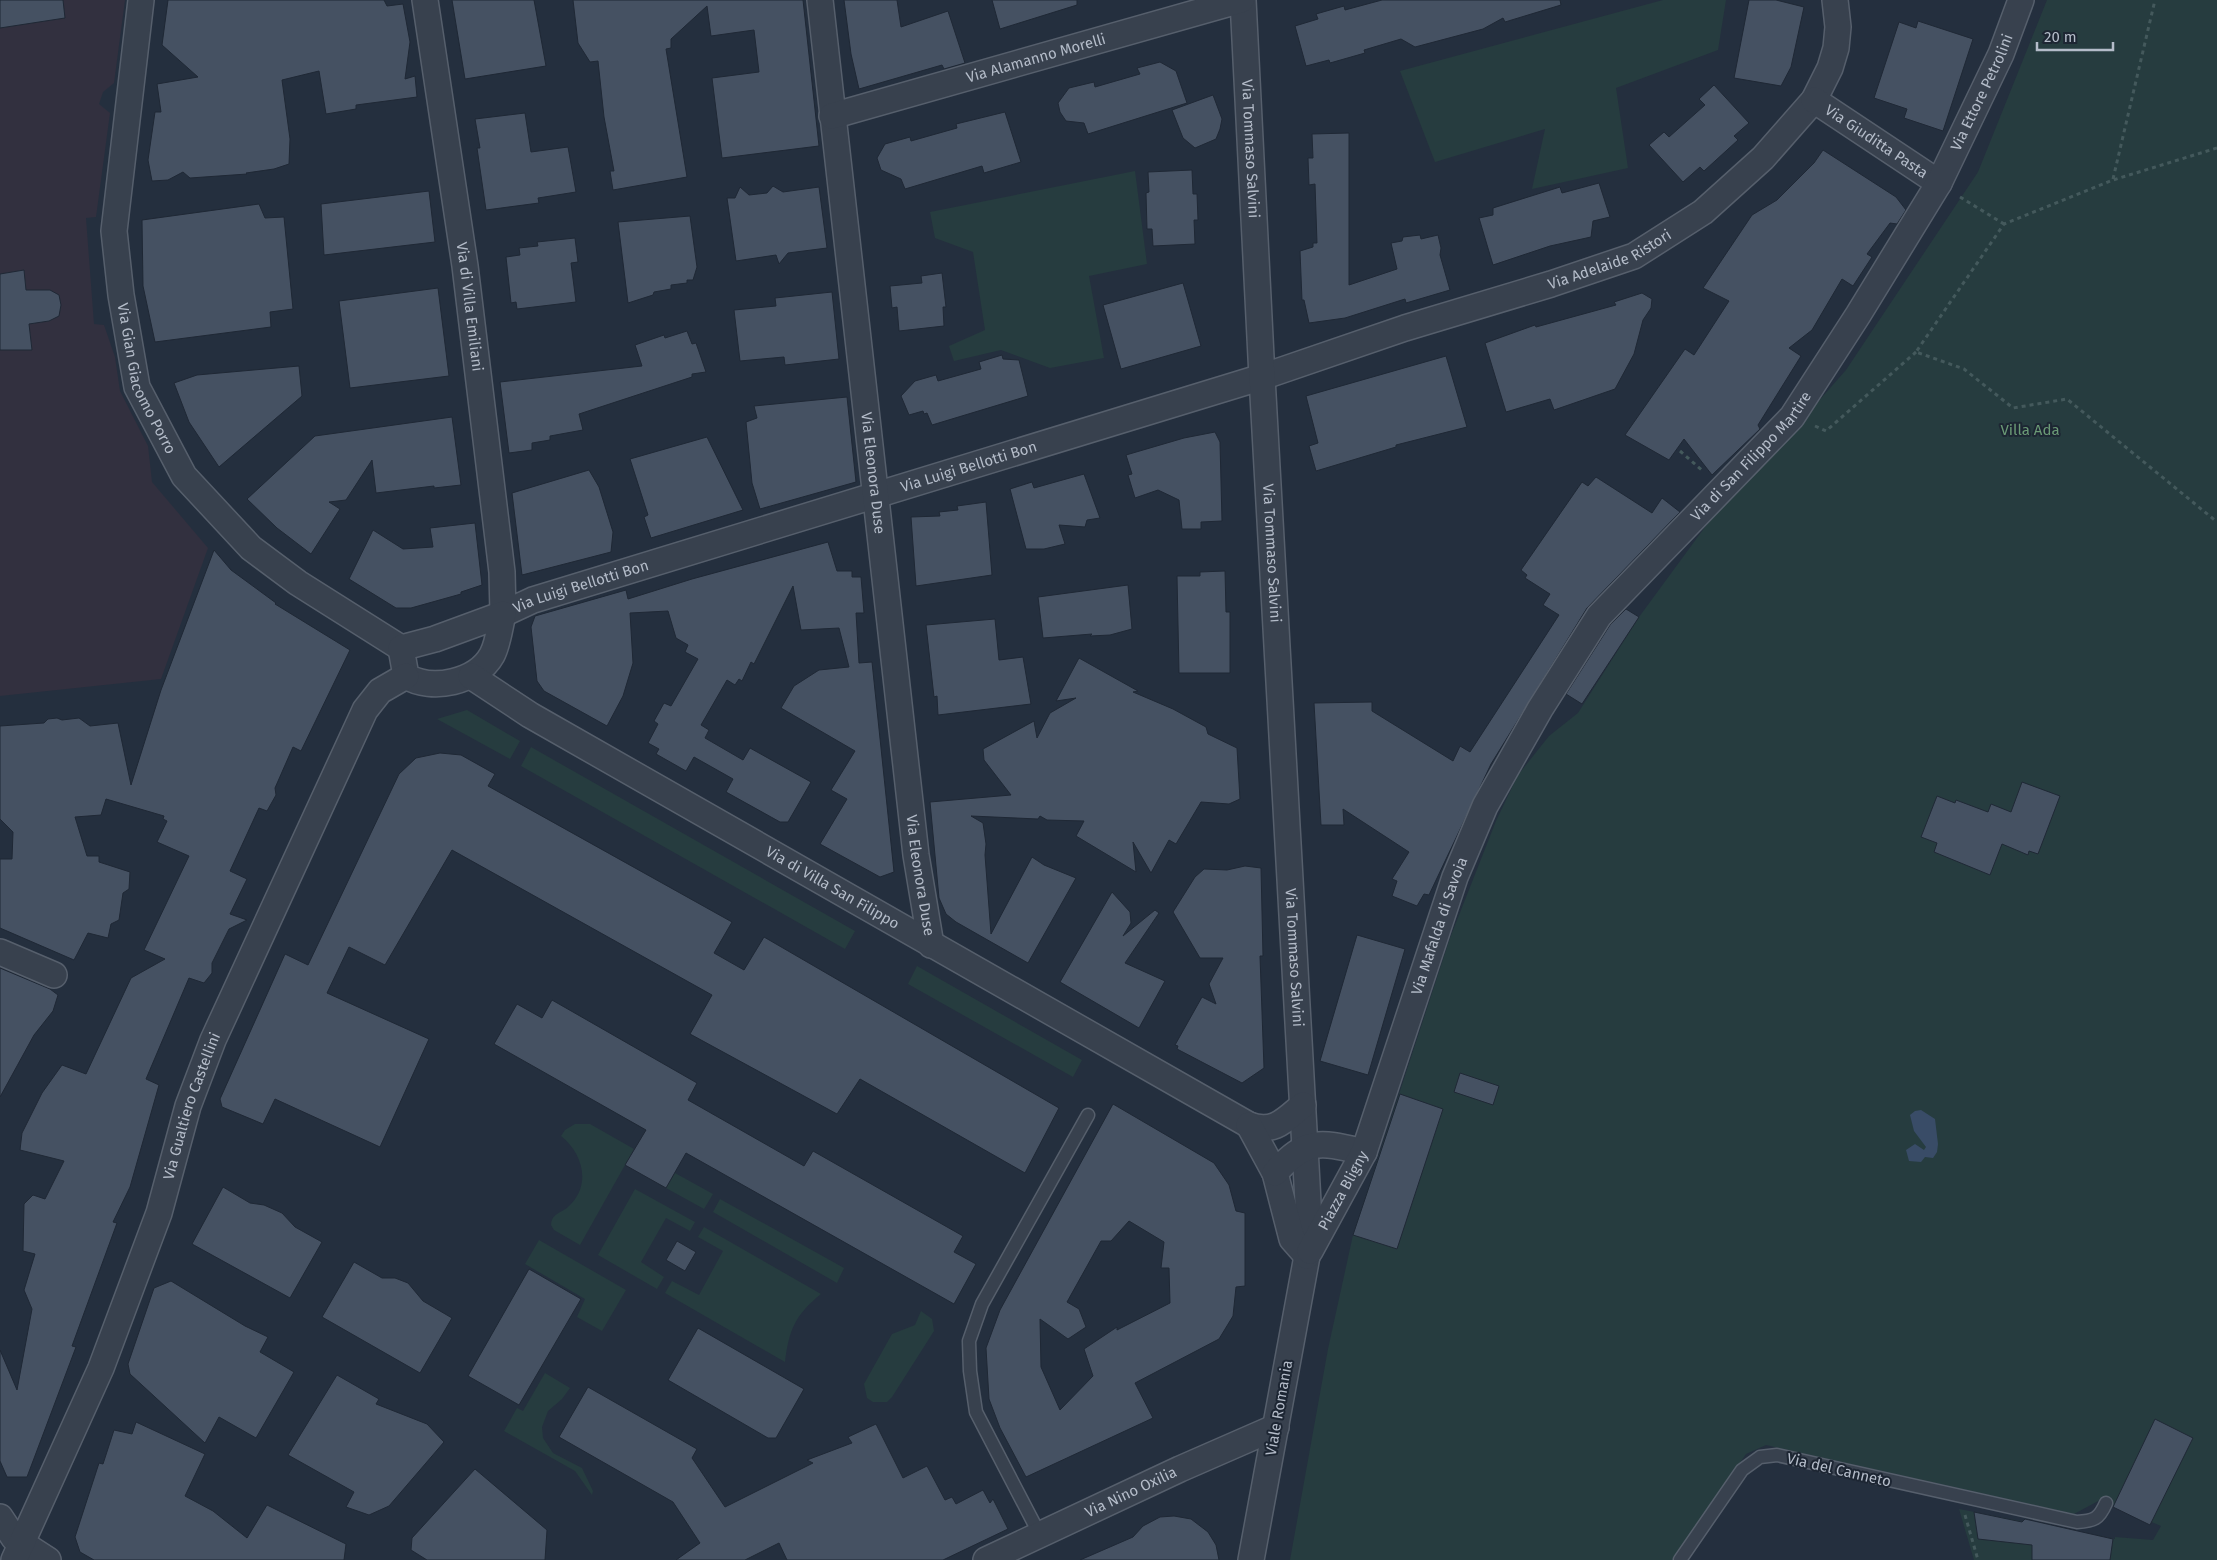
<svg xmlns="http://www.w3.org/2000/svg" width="2217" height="1560" font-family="'Fira Sans',sans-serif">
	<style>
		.medical { fill: #32303f }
		.green { fill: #263c3f }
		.water { fill: #394c67 }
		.building { fill: #455162; stroke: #1f2835; fill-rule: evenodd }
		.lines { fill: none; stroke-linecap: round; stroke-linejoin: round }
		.service-casing { stroke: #565f6c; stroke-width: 15 }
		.minor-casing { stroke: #565f6c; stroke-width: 28 }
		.path { stroke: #44595c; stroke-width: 3; stroke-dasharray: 4 4; stroke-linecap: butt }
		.service { stroke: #38414e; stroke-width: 12 }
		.minor { stroke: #38414e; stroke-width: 25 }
		.labels { text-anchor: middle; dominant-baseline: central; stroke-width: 4; stroke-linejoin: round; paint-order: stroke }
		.street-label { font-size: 15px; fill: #b4bcc9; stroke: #1d2633 }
		.park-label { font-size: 15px; fill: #6b9a76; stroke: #1d2633 }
	</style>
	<rect width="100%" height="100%" fill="#242f3e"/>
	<path class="medical" d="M0 0H125L114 83 103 92 99 104 110 113 96 217 86 218 94 324 104 325 115 357 120 391 148 446 152 482 208 548 161 679 0 696Z"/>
	<path class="green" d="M1663 0H1726L1718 50 1616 88 1628 168 1532 189 1545 129 1435 162 1400 71Z
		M2047 0H2217V1560H1974L1959 1509 2115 1539V1537L2153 1540 2161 1526 2100 1500 2074 1514 1766 1445 1746 1454 1674 1560H1290L1328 1349 1353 1235 1450 938 1496 821 1518 775 1549 736 1578 713 1639 617 1719 508 1801 421 1846 370 1978 172Z
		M1135 171 1147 264 1089 276 1104 358 1050 368 1001 350 954 361 949 346 985 330 973 252 935 238 930 212Z
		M467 710 520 741 510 759 437 719Z
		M531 747 855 931 845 949 521 766Z
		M917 966 1082 1060 1073 1077 908 984Z
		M575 1124H590L634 1149 580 1245 554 1230 551 1225C552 1213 560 1214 568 1207 592 1186 583 1153 561 1136L565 1130Z
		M675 1173 713 1194 704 1209 666 1188Z
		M635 1189 695 1222 690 1231 666 1218 641 1262 664 1277 657 1289 598 1255Z
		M720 1199 844 1268 837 1283 713 1212Z
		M704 1227 821 1294C795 1315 789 1330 785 1362L665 1293 672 1281 699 1295 723 1251 698 1237Z
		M539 1240 626 1290 602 1331 577 1317 585 1299 525 1264Z
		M921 1311 932 1319 934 1331 892 1397 887 1402H873L867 1398 864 1384 892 1334 915 1325Z
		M545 1373 570 1388 562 1399 548 1411 542 1427 543 1438 553 1453 582 1468 593 1491 592 1495 575 1471 504 1431 517 1408 523 1411Z"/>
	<path class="water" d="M1921 1110 1935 1119 1938 1144 1937 1152 1933 1158 1925 1157 1921 1162 1909 1161 1906 1150 1915 1144 1924 1150 1926 1147 1914 1131 1910 1115 1915 1111Z"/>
	<path class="building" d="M0 0H63L65 18 0 28Z
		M168 0H384L387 6 403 4 410 42 405 79 415 76 417 97 356 105V109L326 114 319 71 282 80 290 139 289 164 274 169 246 173 247 174 190 178 183 172 168 180 152 181 148 160 155 112H161L157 84 198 77 162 45Z
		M452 0H534L546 66 465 79Z
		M573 0H803L819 146 722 158 712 78 759 72 754 30 711 36 707 6 671 39V48L666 49 687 177 613 190 610 171H614L604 117 598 61 590 62 578 43Z
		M844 0H897L901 27 948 11 965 63 944 69 942 65 859 89 851 54Z
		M992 0H1077V5L1000 29Z
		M1382 0H1560L1561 5 1505 22 1503 18 1483 29 1415 47 1401 39 1364 50 1365 53 1330 63 1329 60 1306 66 1295 26 1318 19 1316 14 1344 6 1345 10Z
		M1749 0H1776L1804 7 1791 67 1781 86 1734 78Z
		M1918 21 1973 39 1943 131 1904 118 1907 109 1874 98 1899 22 1916 28Z
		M1160 62 1176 71 1187 103 1088 134 1084 123 1066 121 1060 112 1058 103 1069 88 1094 82 1095 87 1140 74 1137 68Z
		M1714 85 1749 123 1734 136 1738 140 1704 171 1700 167 1683 182 1649 145 1664 132 1669 137 1705 105 1699 99Z
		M1213 95 1222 119 1220 129 1216 139 1195 148 1183 138 1172 110Z
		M1005 112 1021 162 984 173 982 166 905 189 901 179 881 170 877 158 885 144 910 137 911 141 957 128 956 124Z
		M525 113 531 152 568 147 576 192 538 198 539 203 486 210 477 148H480L475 119Z
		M1349 133V285L1397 269 1391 243 1402 241 1403 237 1420 235 1421 239 1438 235 1441 248 1440 255 1450 290 1406 303 1405 299 1345 318 1309 323 1304 300H1302L1300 251 1313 247V243H1317L1315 184 1309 185 1308 158H1313L1312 134Z
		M1823 150 1896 197 1906 210 1897 224 1890 223 1867 254 1872 257 1853 286 1842 279 1812 330 1789 348 1801 356 1758 425 1760 429 1712 475 1684 439 1669 460 1625 435 1685 349 1694 355 1729 301 1703 288 1752 215 1777 200 1814 163Z
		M1192 170 1193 194H1197L1198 220H1194L1195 244 1153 246 1152 229H1147L1146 193 1149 192 1148 172Z
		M1599 183 1610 217 1593 221 1591 237 1550 246 1493 265 1479 218 1493 215V208L1560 187 1562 193Z
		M773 186 783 192 819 187 827 248 788 253 779 264 776 255 736 261 727 198H735L740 187 749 195 767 193Z
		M429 191 435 242 324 255 321 204Z
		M259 204 265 218 284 217 293 309 270 312 271 327 155 342 143 286 142 220Z
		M690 216 697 267 693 280H687V283L671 285V289L654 292 653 295 628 303 618 222Z
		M575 238 578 262 571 263 576 302 517 309 516 302 511 303 506 257 520 255 519 248 538 246 537 242Z
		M24 270 26 290H50L59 295 61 305 59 316 49 321 29 324 32 350H0V274Z
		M942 273 946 307H943L944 326 899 331 897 307 892 308 890 286 922 283 921 276Z
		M1183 283 1201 346 1121 369 1103 305Z
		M438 288 449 376 350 388 339 301Z
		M832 292 839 359 785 365 784 357 740 361 734 310 776 306 775 298Z
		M1642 293 1652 299 1651 308 1643 320 1634 354 1615 389 1554 410 1550 399 1506 412 1485 343 1535 325 1536 327 1616 305 1614 302Z
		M687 331 692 344 696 343 706 372 692 374V377L579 414 583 430 550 436V440L532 443V450L509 453 500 382 642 366 635 345 664 335 665 338Z
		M1002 355 1003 359 1019 360 1028 396 932 425 927 413 924 414 923 411 909 415 901 396 915 381 936 375 938 381 981 369 979 362Z
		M1446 356 1467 427 1396 445V447L1316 471 1309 446 1318 443 1306 396Z
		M299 366 302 396 219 467 189 422 174 383 197 375Z
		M847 397 856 482 760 509 752 483 746 422 757 418 754 406Z
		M452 417 461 485 434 488V486L376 493 372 460 346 500 329 502 340 509 311 554 277 528 247 499 315 436Z
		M1215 432 1220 442 1222 521 1201 522V529H1182L1179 500 1158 490 1135 498 1128 475 1132 474 1126 455 1184 438Z
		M707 437 743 510 651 538 644 517 648 515 630 459Z
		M589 470 599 487 613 532 611 552 522 575 512 493Z
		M1084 474 1100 518 1087 520 1085 527 1059 525 1065 544 1044 549H1026L1010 489 1032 482 1034 488Z
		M1596 477 1652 513 1662 498 1680 512 1587 608 1491 764 1429 895 1424 894 1417 906 1392 896 1397 881 1392 879 1409 852 1343 809 1344 825H1321L1314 703 1372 702V711L1453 761 1460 746 1470 752 1559 615 1543 605 1550 594 1525 578 1527 575 1521 570 1582 482 1588 486Z
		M986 502 992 575 916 586 911 517 940 516 939 512 958 510 957 506Z
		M475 523 482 585 461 592V594L411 608H396L349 579 373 530 403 549 433 547 430 528Z
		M828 542 837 571H852V577H861L864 613H856L859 663 872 662 894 872 880 877 820 844 847 799 831 790 855 751 781 708 794 686 819 670 849 667 839 628 801 630 793 586 754 664 751 662 742 681 739 679 735 685 727 680 701 725 709 730 705 738 743 760 750 748 811 782 788 822H780L726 792 733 779 694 757 686 771 656 754 659 749 648 743 658 724 654 721 664 703 671 706 698 659 685 652 688 645 676 638 668 611 630 613 633 663 623 696 607 726 544 691 537 681 531 627 535 616 626 590 628 599 692 579Z
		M214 550 231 570 276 603 275 604 350 650 301 751 293 747 275 788 276 795 267 811 259 808 230 871 247 879 230 914 247 920 229 929 212 963V973L204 983 189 978 146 1079 159 1085 130 1187 113 1222 117 1223 72 1346 76 1347 27 1477H7L0 1461V1350L17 1390 32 1309 24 1290 35 1254 23 1251 24 1204 33 1195 45 1199 64 1161 20 1150 22 1133 42 1093 62 1065 86 1074 131 978 165 959 144 950 189 856 157 842 167 821 163 819 164 816 106 799 101 815 75 817 87 856H99V862L130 872 129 889 123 893 119 920 111 924 108 938 88 933 74 960 0 928V859H12L13 832 0 819V726L44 723 48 719 57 718 62 720 79 718 90 726 118 723 131 785 161 690Z
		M1225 571 1226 612H1230V673H1179L1177 576H1200V572Z
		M1128 585 1132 629 1110 635 1090 636 1092 634 1043 638 1038 597Z
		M1626 609 1639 617 1582 704 1566 694 1610 625Z
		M995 619 999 660 1023 657 1031 704 938 715 937 696 934 697 926 625Z
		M1079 658 1138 691 1133 692 1173 709 1206 727 1208 734 1237 748 1240 799 1229 804 1201 802 1176 844 1169 840 1151 873 1133 842 1136 872 1076 836 1084 821 1047 820 1040 816 1038 819 971 816 983 823 986 844 985 855 991 934 1032 857 1044 865 1076 878 1028 963 956 922 946 914 939 898 930 802 1011 795 984 760 983 749 1034 721 1037 738 1050 713 1076 698 1056 701Z
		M440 753 461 755 495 774 488 786 732 922 714 953 744 970 764 937 1059 1108 1025 1173 860 1079 837 1114 690 1034 712 995 452 850 385 965 349 947 327 993 429 1039 380 1147 275 1099 263 1124 222 1107 220 1099 285 954 308 965 399 774 416 758Z
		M2022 782 2060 796 2038 854 2029 851 2028 855 2002 844 1990 875 1934 852 1937 843 1921 837 1937 796 1955 803 1956 800 1988 812 1991 804 2011 812Z
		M1245 866 1261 868 1263 956H1260L1264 1068 1242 1083 1177 1049 1178 1046 1175 1045 1202 997 1216 1004 1209 984 1223 958H1200L1173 912 1195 877 1204 869 1227 870Z
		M1112 892 1130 912 1131 923 1123 936 1155 910 1159 913 1125 963 1165 981 1139 1028 1060 982Z
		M1357 935 1405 949 1368 1075 1320 1061Z
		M0 968 50 989 58 995 53 1011 34 1035 0 1097Z
		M552 1000 697 1083 688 1100 804 1166 813 1151 963 1236 954 1252 976 1264 954 1304 686 1153 666 1188 625 1165 646 1130 494 1044 517 1004 542 1018Z
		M1460 1073 1499 1086 1493 1105 1454 1092Z
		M1400 1094 1443 1109 1397 1249 1353 1235Z
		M1113 1104 1214 1163 1229 1185 1236 1211 1245 1213V1286L1236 1287 1233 1316 1219 1339 1135 1383 1153 1418 1026 1477 1000 1428 989 1399 986 1348 1000 1310ZM1129 1221 1164 1242 1161 1268H1169L1170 1303 1117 1330V1327L1084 1349 1093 1376 1060 1410 1041 1367 1040 1319 1068 1339 1086 1327 1079 1309 1067 1302 1101 1241H1111Z
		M223 1187 250 1203 264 1205 282 1213 295 1227 322 1242 290 1298 192 1244Z
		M677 1241 696 1252 685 1271 666 1260Z
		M354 1262 382 1278H395L408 1283 423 1301 452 1318 420 1373 322 1317Z
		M529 1269 581 1299 519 1405 468 1376Z
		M171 1281 245 1326 268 1337 260 1352 294 1372 256 1438 219 1417 205 1443 130 1374 128 1364 154 1288Z
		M698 1328 804 1389 776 1438H768L668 1380Z
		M337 1375 379 1399 376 1404 427 1424 444 1442 389 1506 369 1515 346 1507 354 1492 288 1455Z
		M588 1387 697 1449 692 1458 725 1507 813 1463 807 1460 852 1443 848 1437 876 1424 903 1478 927 1466 945 1500 952 1497 956 1504 983 1490 990 1503 993 1499 1008 1529 943 1560H787L779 1543 745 1560H676L700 1543 673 1502 559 1437Z
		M2155 1419 2193 1438 2150 1525 2113 1507Z
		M136 1422 205 1454 185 1496 213 1511 247 1538 267 1505 346 1544 344 1560H94L80 1552 75 1537 99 1463 103 1464 114 1430 132 1434Z
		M475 1469 547 1530 545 1560H427L411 1550 412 1538Z
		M1974 1512 2022 1522 2025 1519 2113 1539 2110 1560H2032V1545L1978 1539Z
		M1174 1516 1191 1519 1208 1532 1216 1545 1219 1560H1080L1133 1537 1143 1526 1160 1517Z"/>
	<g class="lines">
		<g class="service-casing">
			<path id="service" d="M1040 1535 976 1412 970 1371 969 1341 982 1304 1088 1115
				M1680 1560 1742 1470 1760 1457 1777 1455 2077 1522C2094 1521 2099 1519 2106 1503"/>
		</g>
		<g class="minor-casing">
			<g id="minor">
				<path id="s1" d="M141 0 114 231 121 295 137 387 184 476 251 548 298 583 401 648"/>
				<path id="s2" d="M425 0 465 266 502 572 503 614 533 600 1262 377 1405 328 1551 284 1634 256 1703 212 1763 158 1814 100 1830 68 1836 48 1838 27 1835 0"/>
				<path id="s3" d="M820 0 916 855 931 945"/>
				<path id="s4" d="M1243 0 1262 377 1309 1220 1307 1256 1251 1560"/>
				<path id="s5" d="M1814 100 1939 183"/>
				<path id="s6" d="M832 116 1241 0"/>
				<path d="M503 614C500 626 498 644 492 655 477 682 432 692 406 676L401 648 435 639Z"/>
				<path id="s7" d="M471 676 530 715 1249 1125C1274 1134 1285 1120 1303 1105"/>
				<path d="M0 952 54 975"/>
				<path d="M1249 1125 1275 1173 1292 1239 1307 1256"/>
				<path d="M1275 1173C1307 1137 1321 1142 1364 1152"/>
				<path id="s8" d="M1310 1251 1364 1152 1455 877 1485 806 1540 709 1599 616 1792 417 1858 315 1939 183 2001 54 2021 0"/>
				<path d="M0 1517 14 1538 48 1560"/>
				<path id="s9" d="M14 1560 101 1368 159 1213 188 1106 213 1040 365 710 380 691 406 676"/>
				<path id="s10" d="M986 1560 1180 1469 1276 1427"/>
			</g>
		</g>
		<path class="path" d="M2217 148 2113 180 2004 224 1916 352 1964 369 2013 408 2067 399 2217 522
			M2113 179 2155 0
			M1960 197 2004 224
			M1815 426 1826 431 1916 352
			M1680 451 1704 472
			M1965 1515 1978 1560"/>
		<use href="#service" class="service"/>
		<use href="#minor" class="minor"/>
	</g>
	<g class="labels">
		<g class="street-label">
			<text stroke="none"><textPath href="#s6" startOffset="212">Via Alamanno Morelli</textPath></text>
			<text stroke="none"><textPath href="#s8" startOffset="1355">Via Ettore Petrolini</textPath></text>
			<text stroke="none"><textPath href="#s5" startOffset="75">Via Giuditta Pasta</textPath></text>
			<text stroke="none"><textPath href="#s4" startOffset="149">Via Tommaso Salvini</textPath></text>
			<text stroke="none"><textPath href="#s2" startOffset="1782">Via Adelaide Ristori</textPath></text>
			<text stroke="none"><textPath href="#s2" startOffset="310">Via di Villa Emiliani</textPath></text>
			<text stroke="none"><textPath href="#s1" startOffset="385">Via Gian Giacomo Porro</textPath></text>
			<text stroke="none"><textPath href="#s8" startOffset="922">Via di San Filippo Martire</textPath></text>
			<text stroke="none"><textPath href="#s2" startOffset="1108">Via Luigi Bellotti Bon</textPath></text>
			<text stroke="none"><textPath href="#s3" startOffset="476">Via Eleonora Duse</textPath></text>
			<text stroke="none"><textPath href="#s4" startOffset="554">Via Tommaso Salvini</textPath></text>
			<text stroke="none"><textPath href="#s2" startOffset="702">Via Luigi Bellotti Bon</textPath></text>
			<text stroke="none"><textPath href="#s3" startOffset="881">Via Eleonora Duse</textPath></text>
			<text stroke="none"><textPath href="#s7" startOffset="419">Via di Villa San Filippo</textPath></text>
			<text stroke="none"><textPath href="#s8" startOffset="351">Via Mafalda di Savoia</textPath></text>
			<text stroke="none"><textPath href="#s4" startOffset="959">Via Tommaso Salvini</textPath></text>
			<text stroke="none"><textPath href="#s9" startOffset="488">Via Gualtiero Castellini</textPath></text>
			<text stroke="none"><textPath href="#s8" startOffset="69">Piazza Bligny</textPath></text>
			<text transform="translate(1279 1408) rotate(-80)">Viale Romania</text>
			<text transform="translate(1839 1470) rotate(13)">Via del Canneto</text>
			<text stroke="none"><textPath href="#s10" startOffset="160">Via Nino Oxilia</textPath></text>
		</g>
		<g class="park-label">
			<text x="2030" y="430">Villa Ada</text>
		</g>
	</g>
	<path d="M2037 42v8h76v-8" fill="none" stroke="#b4bcc9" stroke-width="2.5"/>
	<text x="2044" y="42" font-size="15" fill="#b4bcc9" stroke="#1d2633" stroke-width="4" paint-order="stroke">20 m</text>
</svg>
